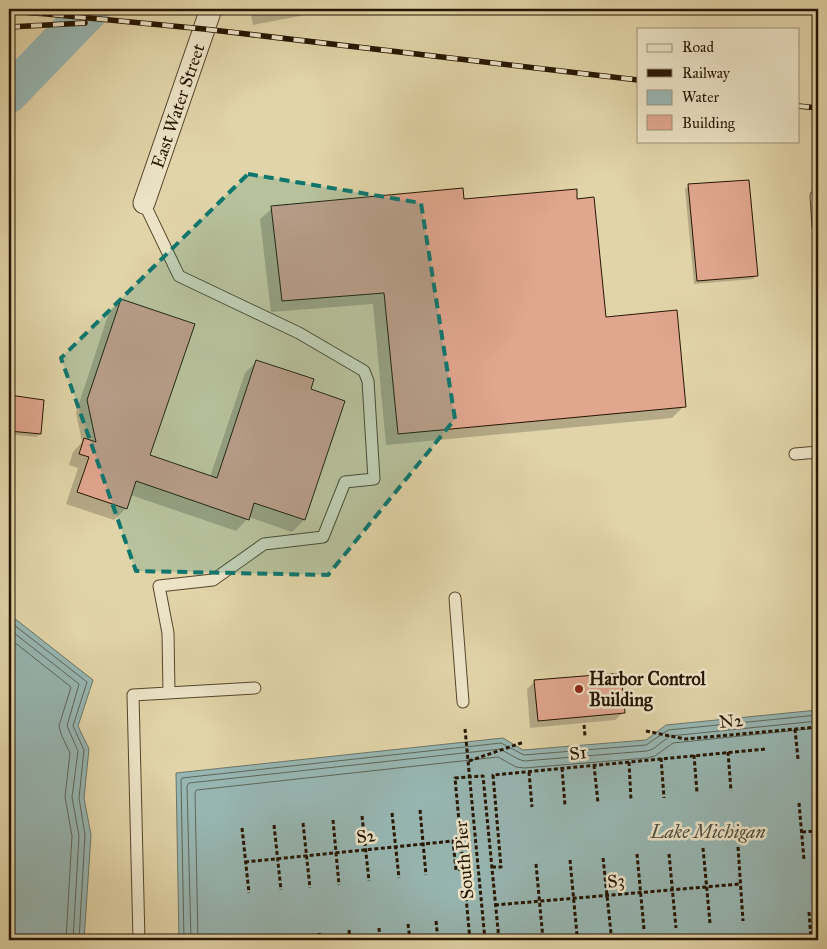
<svg xmlns="http://www.w3.org/2000/svg" width="827" height="949" font-family="'IM FELL Great Primer',serif">
	<style>
		.water { fill: #97b6b2; stroke: #6a766b }
		.shadow { fill: #0003 }
		.lines { fill: none; stroke-linecap: round; stroke-linejoin: round }
		.shore { stroke: #5e6659; stroke-width: 1 }
		.river { stroke: #97b6b2; stroke-width: 38 }
		.building { fill: #e0a68e; stroke: #261500 }
		.lane-casing { stroke: #55452a; stroke-width: 13 }
		.street-casing { stroke: #55452a; stroke-width: 23 }
		.path { stroke: #261500; stroke-width: 3; stroke-dasharray: 4 2.5; stroke-linecap: butt }
		.lane { stroke: #ece3c6; stroke-width: 11 }
		.street { stroke: #ece3c6; stroke-width: 21 }
		.rail-casing { stroke: #261500; stroke-width: 5.5 }
		.rail { stroke: #ece3c6; stroke-width: 4; stroke-dasharray: 11; stroke-linecap: butt }
		.marked { fill: #0f766e; fill-opacity: 0.2; stroke: #0f766e; stroke-width: 4; stroke-dasharray: 10 6; stroke-linejoin: round }
		.poi-dot { fill: #8f2418; stroke: #ece3c6; stroke-width: 2 }
		.labels { text-anchor: middle; dominant-baseline: central; stroke-width: 5; stroke-linejoin: round; paint-order: stroke }
		.street-label { font-size: 18px; fill: #261500; stroke: #ece3c6 }
		.poi-label { font-size: 18px; font-weight: bold; fill: #261500; stroke: #ece3c6; text-anchor: start }
		.water-label { font-size: 19px; font-style: italic; fill: #4e4d3e; stroke: #ece3c6 }
	</style>
	<rect width="100%" height="100%" fill="#e1d4a8"/>
	<filter id="stains"><feTurbulence type="fractalNoise" baseFrequency=".004" numOctaves="4"/><feColorMatrix values="0 0 0 0 .2 0 0 0 0 .09 0 0 0 0 .02 0 0 0 .5 -.17"/></filter>
	<radialGradient id="worn" r=".72"><stop offset=".6" stop-color="#630" stop-opacity="0"/><stop offset="1" stop-color="#630" stop-opacity=".3"/></radialGradient>
	<path class="water" d="M9 614 93 680 78 726 89 749 84 798 91 835 84 940H9Z
		M818 710V940H179L176 773 503 738 523 750 646 740 666 725Z"/>
	<path class="shadow" d="M250 9H337L253 25Z
		M689 185 756 275 753 279 694 284 685 189Z
		M576 200 605 318 684 406 672 418 386 445 373 304 271 312 260 219 272 208 463 201Z
		M121 301 149 456 210 477 245 373 257 361 309 390 344 402 304 520 292 532 249 517 236 531 131 495 126 508 114 520 66 504 78 468 69 465 73 452 82 442 76 413 109 312Z
		M9 397 43 401 40 434 36 437 9 434Z
		M534 682 623 713 615 720 530 728 527 689Z"/>
	<g class="lines">
		<path class="shore" d="M9 621 87 682 73 726 84 750 79 798 85 835 79 940
			M9 629 79 684 67 726 78 751 72 797 79 836 73 940
			M9 638 71 687 59 726 61 734 70 753 65 797 72 836 66 940
			M184 940 181 780 182 778 501 743 524 755 646 745 668 730 818 715
			M191 940 187 786 189 783 500 749 518 759 524 761 647 751 653 749 670 736 818 721
			M198 940 195 792 197 790 498 757 516 767 524 768 647 758 655 756 673 743 818 728"/>
		<path class="river" d="M9 94 91 9"/>
	</g>
	<path class="building" d="M749 180 758 276 697 281 688 184Z
		M463 188 464 199 577 189V199L594 197 606 317 677 310 686 407 398 434 384 293 282 301 271 206Z
		M121 299 195 324 150 455 217 478 256 360 314 379 311 389 345 401 305 520 254 503 249 520 136 481 127 509 77 492 89 457 79 454 84 438 96 442 87 400Z
		M9 395 44 400 41 434 9 431Z
		M621 673 625 713 538 721 534 680Z"/>
	<g class="lines">
		<g class="lane-casing">
			<path id="lane" d="M816 196 818 227
				M144 203 179 276 299 333 364 371 368 381 374 479 345 482 323 537 264 544 213 580 159 586 168 633 169 693
				M795 454 818 452
				M455 598 463 702
				M139 940 133 695 255 688"/>
		</g>
		<g class="street-casing">
			<path id="street" d="M144 203 211 9"/>
		</g>
		<path class="path" d="M584 725 585 736
			M465 729 485 940
			M795 729 798 759
			M646 731 685 739 818 727
			M728 752 731 791
			M694 755 697 793
			M661 758 664 798
			M469 761 524 742
			M629 762 631 800
			M594 765 598 803
			M562 768 565 806
			M529 772 532 807
			M799 803 804 860
			M420 810 426 875
			M392 813 399 878
			M362 816 369 881
			M333 820 339 885
			M303 823 310 888
			M274 825 281 890
			M242 828 249 893
			M802 832 818 831
			M738 847 743 921
			M703 848 710 923
			M637 854 644 929
			M669 854 676 928
			M603 858 611 933
			M570 860 577 935
			M245 862 453 841 456 870 463 869
			M536 864 543 939
			M492 867H501L493 775 766 749
			M495 905 740 884
			M809 912 811 940
			M436 921 438 940
			M408 924 410 940
			M379 928 380 940
			M349 930 350 940
			M319 933 320 940
			M290 937V940
			M470 940 455 778 483 776 499 940"/>
		<use href="#lane" class="lane"/>
		<use href="#street" class="street"/>
		<g class="rail-casing">
			<path id="rail" d="M9 11 47 14 204 29 638 80
				M9 27 85 23
				M798 106 818 108"/>
		</g>
		<use href="#rail" class="rail"/>
	</g>
	<path class="marked" d="M248 174 421 203 455 419 328 575 136 571 61 358Z"/>
	<circle class="poi-dot" cx="579" cy="689" r="5"/>
	<g class="labels">
		<g class="street-label">
			<text transform="translate(178 106) rotate(-71)">East Water Street</text>
			<text transform="translate(731 721) rotate(-5)">N2</text>
			<text transform="translate(578 753) rotate(-6)">S1</text>
			<text transform="translate(366 836) rotate(-6)">S2</text>
			<text transform="translate(464 860) rotate(-95)">South Pier</text>
			<text transform="translate(616 881) rotate(-5)">S3</text>
		</g>
		<g class="poi-label">
			<text x="589" y="679">Harbor Control<tspan x="589" dy="21">Building</tspan></text>
		</g>
		<g class="water-label">
			<text x="708" y="831">Lake Michigan</text>
		</g>
	</g>
	<rect width="827" height="949" fill="none" stroke="#e1d4a8" stroke-width="30"/>
	<rect x="10" y="10" width="807" height="929" fill="none" stroke="#261500" stroke-width="2.5"/>
	<rect x="15" y="15" width="797" height="919" fill="none" stroke="#261500"/>
	<rect x="637" y="28" width="162" height="115" fill="#ece3c6" stroke="#9d9177"/>
	<rect x="647" y="44" width="25" height="8" fill="#ece3c6" stroke="#9d9177"/>
	<text x="682" y="52" font-size="15" fill="#261500">Road</text>
	<rect x="647" y="69" width="25" height="8" fill="#261500" stroke="#9d9177"/>
	<text x="682" y="78" font-size="15" fill="#261500">Railway</text>
	<rect x="647" y="90" width="25" height="15" fill="#97b6b2" stroke="#9d9177"/>
	<text x="682" y="102" font-size="15" fill="#261500">Water</text>
	<rect x="647" y="115" width="25" height="15" fill="#e0a68e" stroke="#9d9177"/>
	<text x="682" y="128" font-size="15" fill="#261500">Building</text>
	<rect width="100%" height="100%" filter="url(#stains)"/>
	<rect width="100%" height="100%" fill="url(#worn)"/>
</svg>
